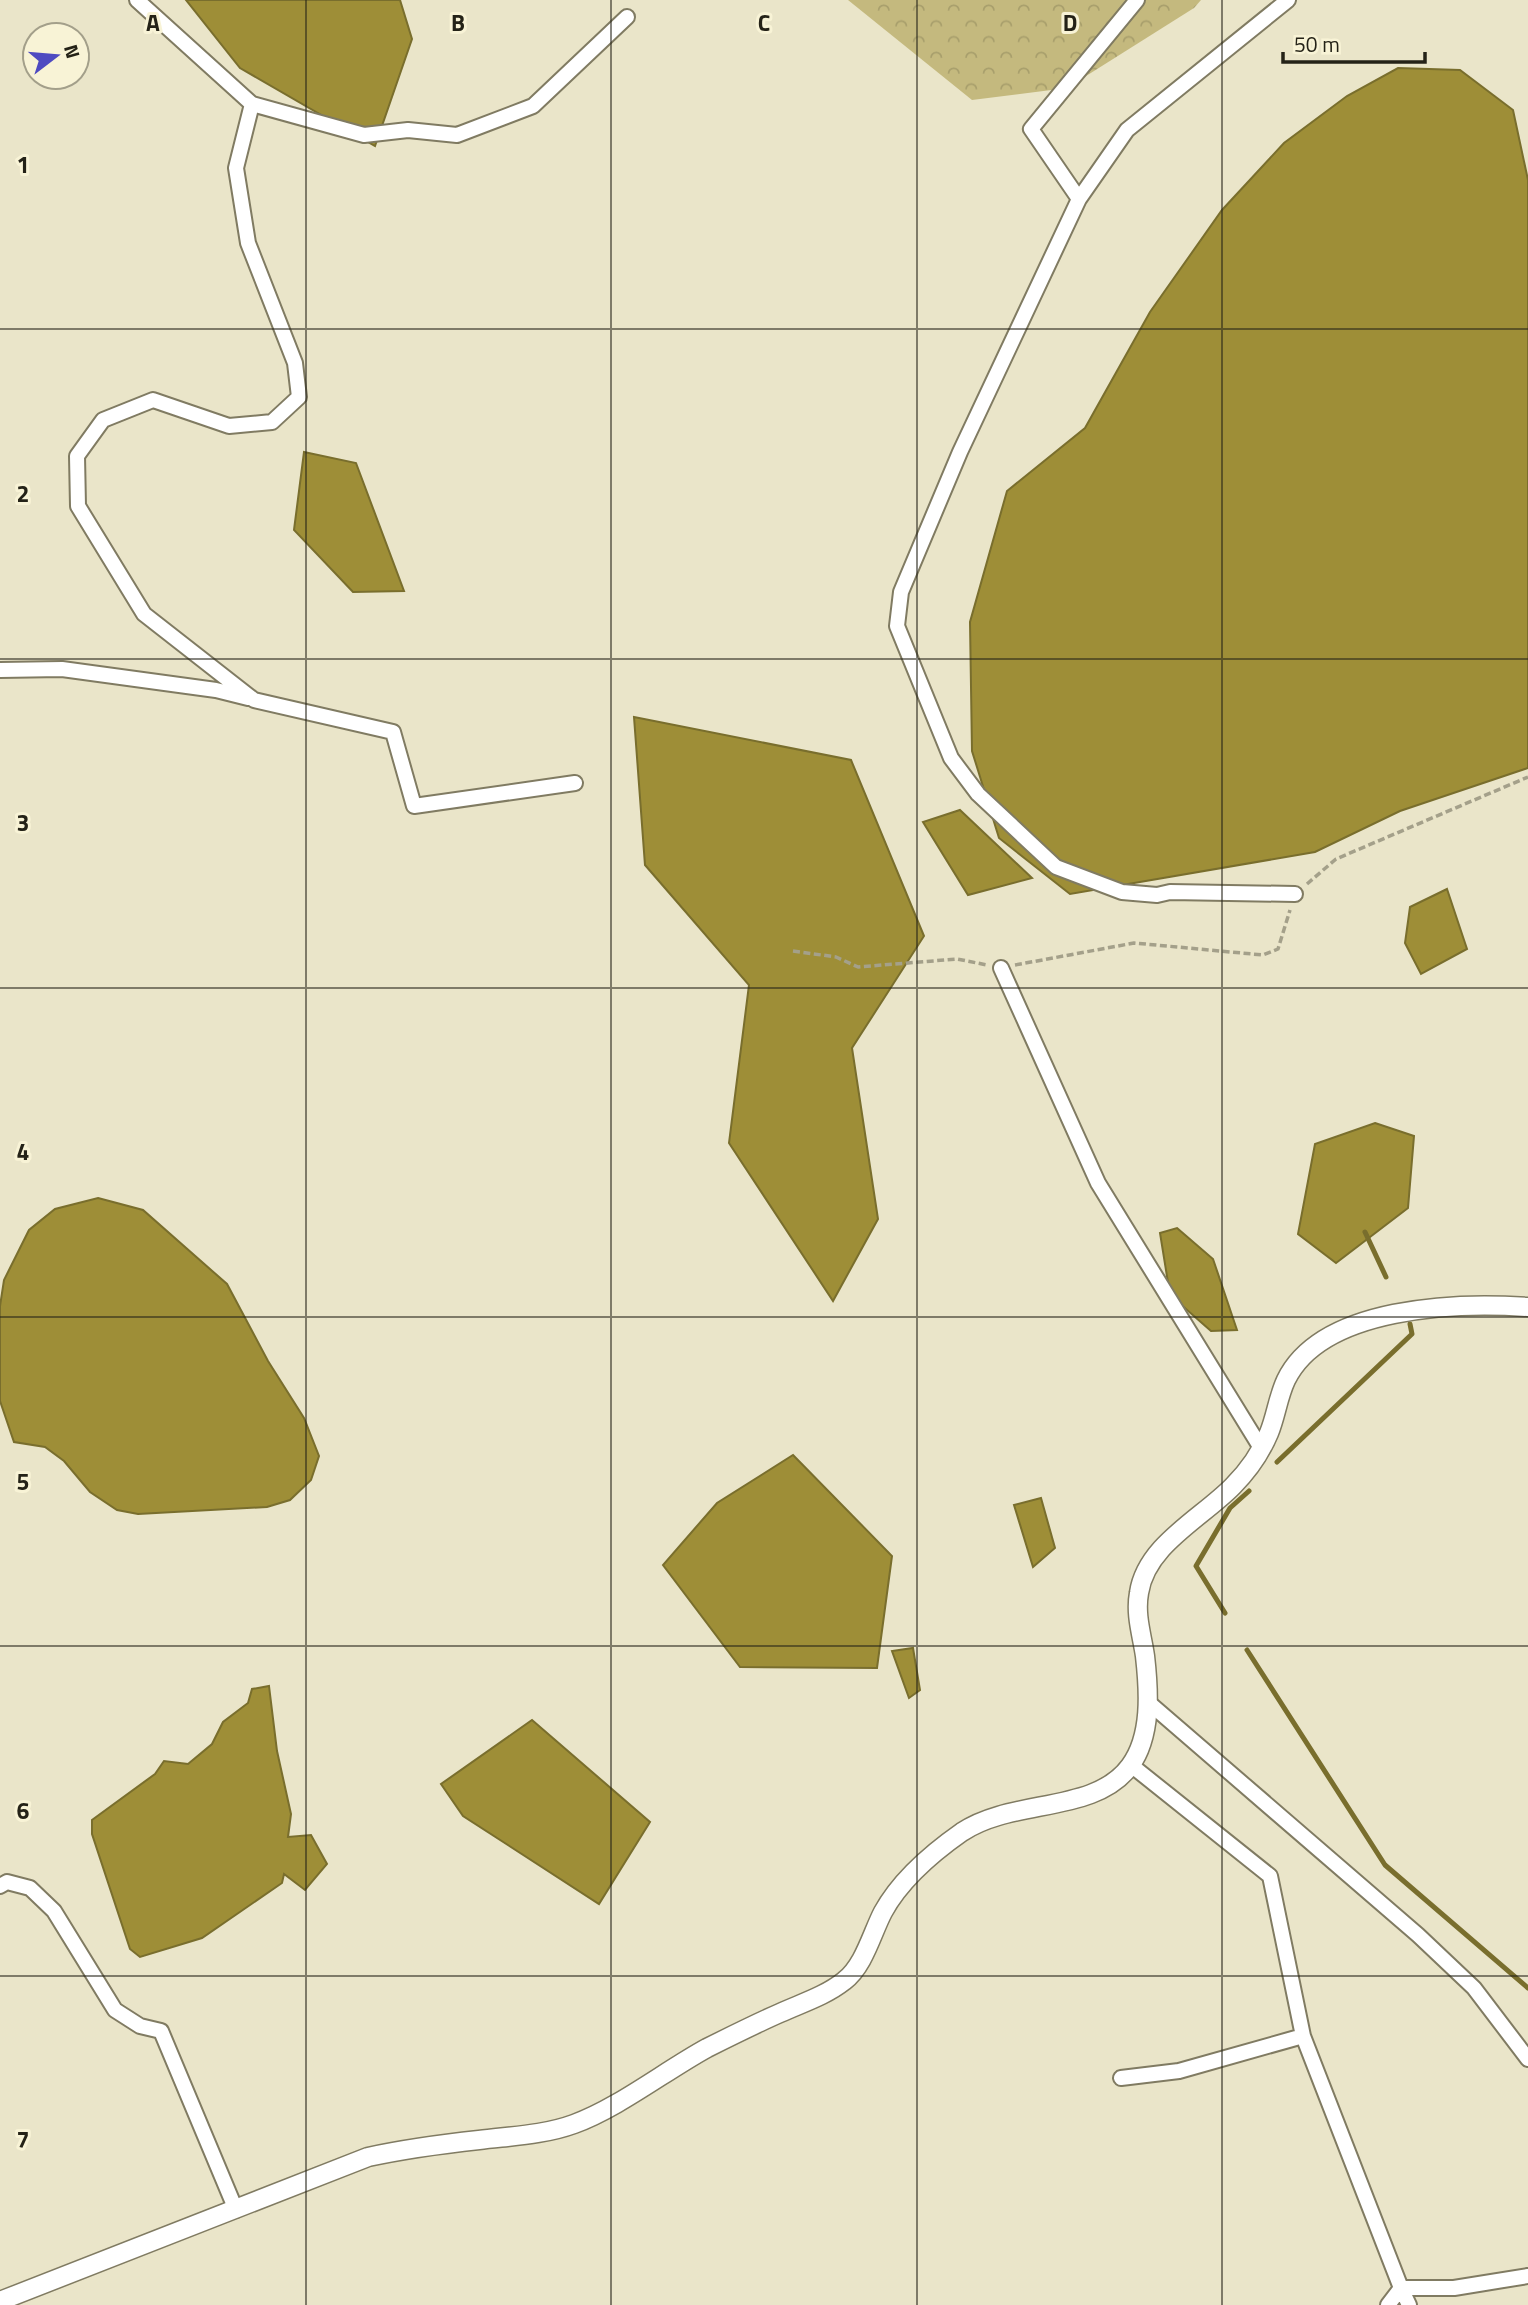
<svg xmlns="http://www.w3.org/2000/svg" width="1528" height="2305" font-family="'Titillium Web',sans-serif">
	<style>
		.forest { fill: url(#forest-crowns) }
		.water { fill: #9e8e37; stroke: #796e2d; stroke-width: 2 }
		.lines { fill: none; stroke-linecap: round; stroke-linejoin: round }
		.stream { stroke: #796e2d; stroke-width: 5 }
		.minor-casing { stroke: #807b62; stroke-width: 18 }
		.tertiary-casing { stroke: #807b62; stroke-width: 21 }
		.path { stroke: #a4a08a; stroke-width: 3.5; stroke-dasharray: 7 3.5; stroke-linecap: butt }
		.minor { stroke: #fff; stroke-width: 14 }
		.tertiary { stroke: #fff; stroke-width: 18 }
		.grid { fill: none; stroke: #242217; stroke-width: 2; stroke-opacity: 0.55 }
		.grid-label { font-size: 23px; text-anchor: middle; font-weight: bold; fill: #242217; stroke: #f8f3d6; stroke-width: 6; stroke-linejoin: round; paint-order: stroke }
	</style>
	<defs>
		<pattern id="forest-crowns" width="20" height="18" patternUnits="userSpaceOnUse" patternTransform="scale(1.75)"><rect width="20" height="18" fill="#c4b97e"/><path d="M2 6a3 3 0 1 1 6 0M12 15a3 3 0 1 1 6 0" fill="none" stroke="#a89f6c"/></pattern>
	</defs>
	<rect width="100%" height="100%" fill="#eae5c9"/>
	<path class="forest" d="M848 0H1201L1194 8 1067 88 972 100Z"/>
	<path class="water" d="M186 0H400L412 39 375 146 240 68Z
		M1398 68 1460 70 1513 110 1528 180V768L1400 811 1315 852 1070 894 999 838 972 751 970 622 1007 491 1085 428 1150 312 1222 210 1284 143 1347 96Z
		M304 452 356 463 404 591 353 592 294 530Z
		M634 717 851 760 924 936 852 1048 878 1219 833 1301 729 1143 749 985 645 865Z
		M960 810 1032 878 968 895 923 822Z
		M1447 889 1467 949 1421 974 1405 943 1410 907Z
		M1375 1123 1414 1136 1408 1208 1336 1263 1298 1234 1315 1144Z
		M98 1198 143 1210 227 1284 268 1361 304 1418 319 1456 311 1480 290 1500 267 1507 138 1514 117 1510 90 1492 64 1461 45 1447 14 1442 0 1401V1306L4 1280 29 1230 55 1209Z
		M1177 1228 1213 1259 1237 1330 1211 1331 1170 1295 1160 1233Z
		M793 1455 892 1556 877 1668 740 1667 663 1565 717 1503Z
		M1041 1498 1055 1548 1033 1567 1014 1505Z
		M913 1648 920 1690 909 1698 892 1651Z
		M269 1686 277 1751 291 1814 288 1837 311 1835 327 1864 305 1890 284 1874 282 1883 202 1938 140 1957 130 1949 92 1834V1820L155 1774 164 1761 188 1764 212 1744 223 1722 248 1703 252 1689Z
		M532 1720 650 1822 599 1904 463 1816 441 1784Z"/>
	<g class="lines">
		<path class="stream" d="M1365 1232 1386 1277
			M1277 1462 1412 1334 1410 1324
			M1225 1613 1196 1566 1230 1508 1249 1491
			M1247 1650 1385 1865 1528 1988"/>
		<g class="minor-casing">
			<path id="minor" d="M137 0 252 104 236 168 248 243 295 363 299 397 272 422 229 426 153 400 103 420 77 456 78 506 144 614 254 700 393 732 414 806 575 783
				M1288 0 1127 130 1079 199 960 452 901 592 897 626 951 758 978 794 1056 867 1122 892 1157 895 1170 892 1295 894
				M252 104 364 135 408 130 457 135 533 106 627 17
				M1079 199 1031 129 1137 0
				M0 670 62 669 216 690 248 698
				M1001 968 1098 1183 1261 1448
				M1148 1702 1418 1935 1474 1988 1528 2059
				M1131 1765 1270 1876 1303 2036 1401 2288 1388 2305
				M0 1886 7 1882 30 1888 54 1911 115 2010 140 2026 161 2031 236 2210
				M1121 2078 1179 2071 1303 2036
				M1409 2305 1401 2288H1454L1528 2276"/>
		</g>
		<g class="tertiary-casing">
			<path id="tertiary" d="M0 2301 368 2157C405 2149 442 2144 479 2140 511 2136 544 2135 574 2124 618 2108 665 2071 707 2048 731 2036 755 2024 780 2013 802 2003 825 1996 844 1981 864 1966 872 1933 883 1912 901 1879 932 1853 962 1832 1013 1798 1095 1814 1130 1766 1152 1736 1149 1691 1145 1656 1142 1635 1135 1615 1139 1593 1146 1545 1202 1518 1233 1486 1247 1472 1261 1452 1269 1433 1276 1416 1278 1397 1286 1380 1322 1306 1458 1302 1528 1307"/>
		</g>
		<path class="path" d="M1307 884 1336 859 1528 777
			M793 951 836 957 858 967 957 959 987 965
			M1015 965 1134 943 1263 955 1278 949 1290 910"/>
		<use href="#minor" class="minor"/>
		<use href="#tertiary" class="tertiary"/>
	</g>
	<path class="grid" d="M306 0V2305M611 0V2305M917 0V2305M1222 0V2305M0 329H1528M0 659H1528M0 988H1528M0 1317H1528M0 1646H1528M0 1976H1528"/>
	<g class="grid-label">
		<text x="153" y="31">A</text>
		<text x="458" y="31">B</text>
		<text x="764" y="31">C</text>
		<text x="1070" y="31">D</text>
		<text x="23" y="173">1</text>
		<text x="23" y="502">2</text>
		<text x="23" y="831">3</text>
		<text x="23" y="1160">4</text>
		<text x="23" y="1490">5</text>
		<text x="23" y="1819">6</text>
		<text x="23" y="2148">7</text>
	</g>
	<g transform="translate(56 56) rotate(74)"><circle r="33" fill="#f8f3d6" stroke="#a39f8a" stroke-width="2"/>
	<path d="M0-5L12 26L0 18L-12 26Z" fill="#4e4ac1"/>
	<text y="-10" font-size="19" font-weight="bold" text-anchor="middle" fill="#242217">N</text>
	</g>
	<path d="M1283 52v10h142v-10" fill="none" stroke="#242217" stroke-width="3.5"/>
	<text x="1294" y="52" font-size="21" fill="#242217" stroke="#f8f3d6" stroke-width="5" paint-order="stroke">50 m</text>
</svg>
